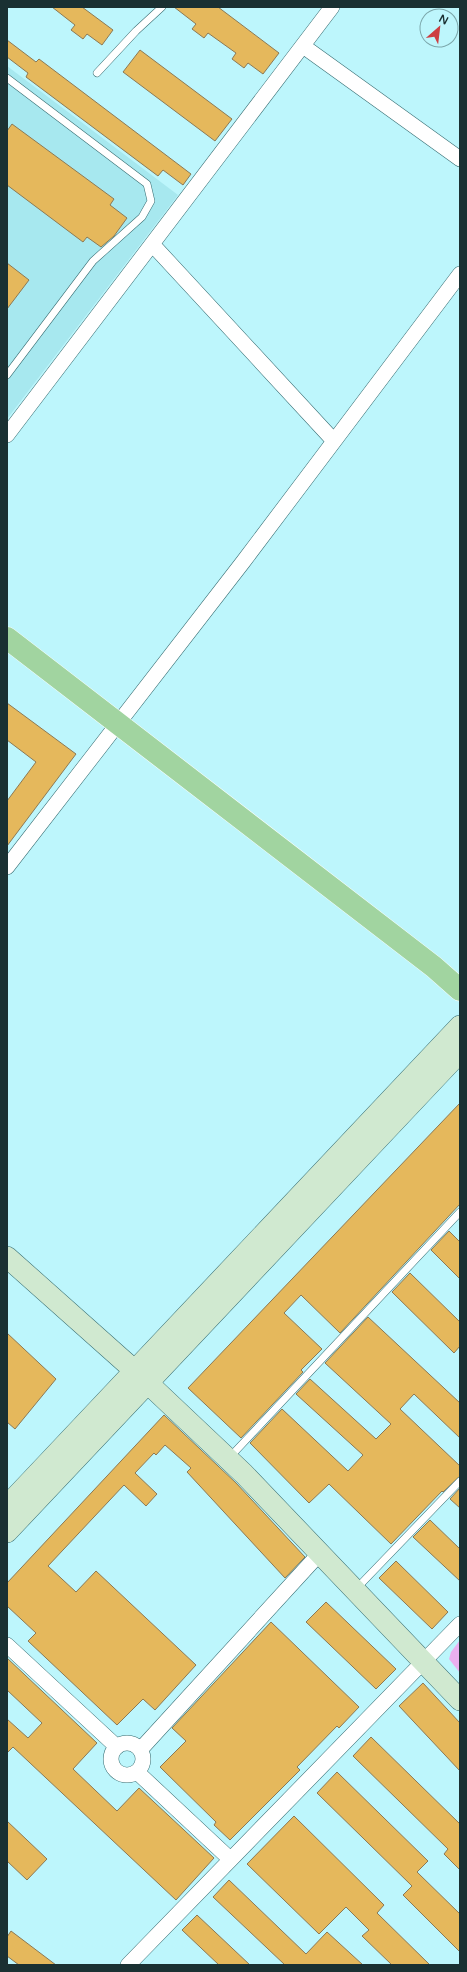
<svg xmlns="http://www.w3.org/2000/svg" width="467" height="1972" font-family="'Varela Round',sans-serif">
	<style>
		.built { fill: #a7e8ef }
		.green { fill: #eaafef }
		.building { fill: #e5b85c; stroke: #8c7954 }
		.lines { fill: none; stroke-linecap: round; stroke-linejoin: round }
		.lane-casing { stroke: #376d72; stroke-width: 8 }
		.street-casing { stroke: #376d72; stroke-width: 16 }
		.secondary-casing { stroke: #376d72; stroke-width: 22 }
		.primary-casing { stroke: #fff; stroke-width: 23 }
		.lane { stroke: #fff; stroke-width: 7 }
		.street { stroke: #fff; stroke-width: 15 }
		.secondary { stroke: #d0e9d0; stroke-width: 21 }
		.primary { stroke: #a1d4a0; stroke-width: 22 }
	</style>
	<rect width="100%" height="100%" fill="#bdf6fc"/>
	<path class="built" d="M7 66 178 195 7 419Z"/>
	<path class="green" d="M460 1640V1673L449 1659 451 1652Z"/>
	<path class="building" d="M52 7H82L113 30 102 45 87 34 83 39 71 30 75 25Z
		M174 7H218L279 53 263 74 248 63 244 68 232 59 236 53 208 33 204 38 192 29 196 24Z
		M7 40 36 62 39 59 191 174 183 185 163 170 158 176 26 77 28 73 7 57Z
		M140 50 232 119 215 141 123 72Z
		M12 124 114 199 110 205 127 218 114 236 101 247 87 237 83 242 7 185V131Z
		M7 263 29 280 7 309Z
		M7 703 76 754 7 846V801L36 762 7 740Z
		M460 1103V1204L340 1333 301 1295 284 1313 322 1349 301 1370 303 1372 241 1438 188 1388Z
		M449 1231 460 1242V1279L431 1250Z
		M410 1273 460 1322V1346L454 1353 392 1292Z
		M368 1317 460 1403V1438L414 1394 400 1409 460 1466V1476L443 1492 442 1491 391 1544 329 1484 309 1503 250 1443 282 1409 348 1471 363 1455 296 1394 310 1379 376 1439 391 1424 325 1363Z
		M7 1333 56 1379 15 1429 7 1422Z
		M164 1415 236 1483 305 1557 285 1578 187 1472 191 1468 165 1445 156 1455 154 1453 135 1473 157 1494 146 1506 124 1485 48 1566 76 1592 96 1571 196 1665 155 1710 143 1699 117 1725 28 1641 36 1633 7 1606V1583Z
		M460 1488V1508L450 1499Z
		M430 1520 460 1549V1581L413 1537Z
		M396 1561 448 1612 432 1629 379 1578Z
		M326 1602 396 1669 376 1689 306 1622Z
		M271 1622 359 1707 339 1728 337 1726 297 1767 300 1770 230 1840 214 1825 216 1822 160 1767 186 1741 172 1728Z
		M7 1658 97 1743 73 1769 117 1811 139 1788 214 1858 176 1900 13 1747 7 1753V1719L28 1738 42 1723 7 1690Z
		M423 1683 460 1723V1771L399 1706Z
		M371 1737 460 1824V1870L444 1854 448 1849 353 1756Z
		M337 1772 428 1861 417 1872 460 1914V1952L403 1895 412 1886 317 1793Z
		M294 1816 384 1905 377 1913 430 1965H392L362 1936 369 1930 346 1907 319 1934 247 1864Z
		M7 1821 47 1859 27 1880 7 1861Z
		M229 1880 306 1954 327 1932 363 1965H285L213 1897Z
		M197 1915 250 1965H219L182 1930Z
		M11 1931 56 1965H19L7 1956V1937Z"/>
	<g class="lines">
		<g class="lane-casing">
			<path id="lane" d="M97 73 136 31 162 7
				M7 78 147 184 151 201 142 217 93 261 7 375
				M229 1458 460 1212
				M356 1589 460 1481"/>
		</g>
		<g class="street-casing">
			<path id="street" d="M303 46 460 159
				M152 244 334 441
				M7 435 332 7
				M7 867 243 562 460 274
				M7 1645 117 1747
				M111 1759a16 16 0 1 1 32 0a16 16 0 1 1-32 0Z
				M140 1750 320 1553
				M137 1772 230 1859
				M128 1965 460 1624"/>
		</g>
		<g class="secondary-casing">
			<path id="secondary" d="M7 1257 135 1371 244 1474 460 1700
				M7 1506 460 1026
				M7 1532 460 1052"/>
		</g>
		<g class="primary-casing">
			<path id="primary" d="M7 638 434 967 460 990"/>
		</g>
		<use href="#lane" class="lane"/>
		<use href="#street" class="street"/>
		<use href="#secondary" class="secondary"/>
		<use href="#primary" class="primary"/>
	</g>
	<rect width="467" height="1972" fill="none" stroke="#1a3032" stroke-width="16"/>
	<g transform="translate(439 28) rotate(28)"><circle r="19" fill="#bdf6fc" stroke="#7ca7ab"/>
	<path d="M0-3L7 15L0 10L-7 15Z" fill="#cd3e42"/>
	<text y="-6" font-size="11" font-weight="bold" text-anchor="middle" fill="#1a3032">N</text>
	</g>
</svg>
